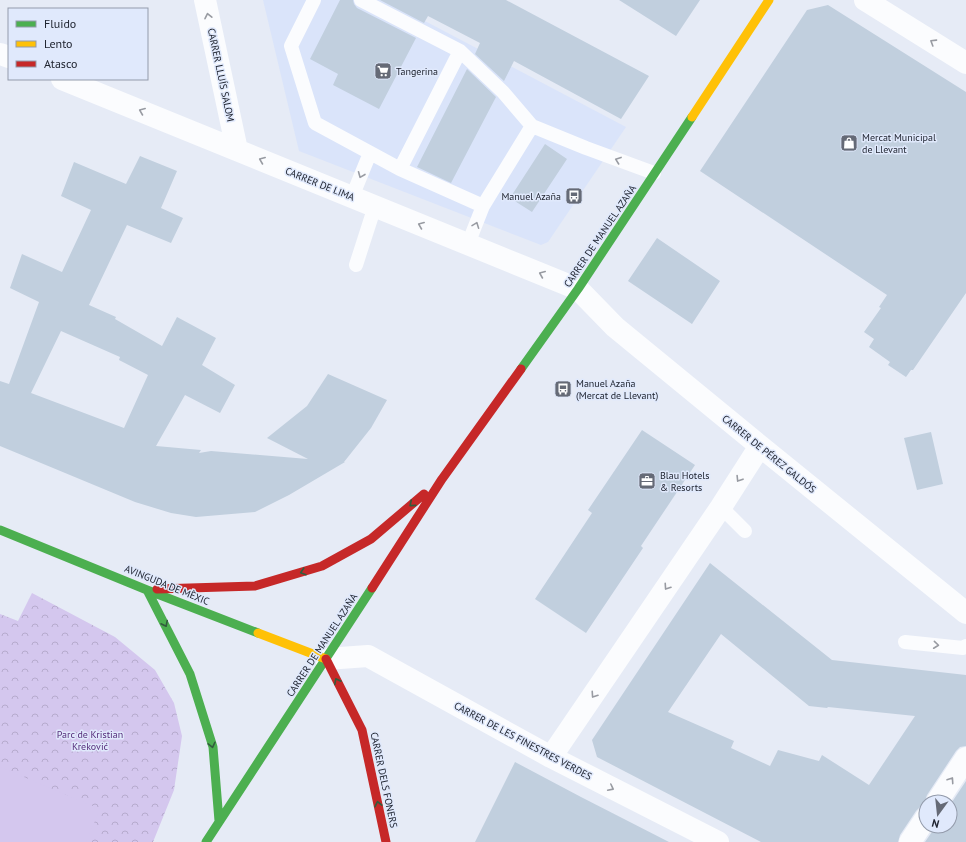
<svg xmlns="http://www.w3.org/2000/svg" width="966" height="842" font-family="'PT Sans',sans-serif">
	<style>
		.built { fill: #dae4fa }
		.park { fill: url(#park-crowns) }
		.pitch { fill: #d4c7ee }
		.building { fill: #c1cfde; fill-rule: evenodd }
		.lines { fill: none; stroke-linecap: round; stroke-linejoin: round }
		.lane { stroke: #fbfcfe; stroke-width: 14 }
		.street { stroke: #fbfcfe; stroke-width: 22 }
		.fast { stroke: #4caf50; stroke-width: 9 }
		.slow { stroke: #ffc107; stroke-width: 9 }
		.jam { stroke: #c62828; stroke-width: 9 }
		.oneway { stroke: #989ba2 }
		.oneway2 { stroke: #325c3d }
		.labels { text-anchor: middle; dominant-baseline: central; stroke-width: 3; stroke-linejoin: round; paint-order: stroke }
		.poi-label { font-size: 10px; fill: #202531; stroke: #e0e9fc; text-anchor: start }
		.street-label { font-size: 10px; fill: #202531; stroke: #e0e9fc }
		.park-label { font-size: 10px; fill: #552c7a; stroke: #e0e9fc }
	</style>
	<defs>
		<pattern id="park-crowns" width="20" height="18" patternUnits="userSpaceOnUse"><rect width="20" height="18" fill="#d4c7ee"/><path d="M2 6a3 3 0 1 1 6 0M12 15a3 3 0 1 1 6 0" fill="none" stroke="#b6abcd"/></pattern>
	</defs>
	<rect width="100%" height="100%" fill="#e6ebf6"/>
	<path class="built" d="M263 0H385L626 127 548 242 541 245 299 151Z"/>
	<path class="park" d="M32 593 115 637 155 670 174 703 182 736 174 790 153 842H0V614L18 621Z"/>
	<path class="pitch" d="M0 767 100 809 86 842H0Z"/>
	<path class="building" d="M340 0H353L354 4 357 8 416 38 379 109 333 85 338 74 310 59Z
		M380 0H506L649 76 621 119 514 61 504 81 475 54 480 43 428 16 424 23Z
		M619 0H700L676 36Z
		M828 5 966 92V293L913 370H911L906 377 888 365 890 362 869 347 874 339 864 332 881 308 879 307 887 295 700 171 807 10Z
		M467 69 496 97 451 183 417 167Z
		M545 144 567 159 532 212 510 198Z
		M140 156 177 171 161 208 183 218 171 243 127 225 89 305 116 317 115 319 162 346 177 317 216 338 202 365 235 385 220 413 185 395 156 446 201 450 199 453 211 451 308 459 267 438 307 406 328 374 387 400 371 428 344 462H345L289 495 255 512 196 517 171 513 135 502 0 446V381L9 384 39 302 10 288 22 254 62 272 91 210 61 196 74 162 126 184ZM61 331 120 357 119 360 148 375 124 428 31 393Z
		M657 238 720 281 692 324 628 281Z
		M642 430 695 465 641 546 643 548 586 633 535 599 592 513 588 510Z
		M931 432 943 484 917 490 904 438Z
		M710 563 832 660 966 675V746L960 747 956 751 927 795 925 801V806L920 807 916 811 900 835 898 842H761L597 757 592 740ZM721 634 809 706 827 708 828 707 915 716 869 785 822 755 819 761 778 750 770 766 731 748 734 741 668 712Z
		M515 762 581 797 669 842H475Z
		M966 781V842H925L936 826H950V805Z"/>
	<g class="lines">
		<path class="lane" d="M314 0 291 46 315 123 400 169 483 206
			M361 0 460 51 503 92 532 126 586 148 654 173
			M400 169 460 51
			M352 197 370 153
			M468 244 483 206 532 126
			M356 265 375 206
			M721 507 745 531
			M905 642 963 648 966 646"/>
		<path class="street" d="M205 0 237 150
			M865 0 966 63
			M0 54 9 57
			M62 79 578 289 615 327 760 446 966 613
			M326 659 368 656 551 757 718 842
			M551 757 721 507 760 446
			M937 802 966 758
			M910 842 926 818"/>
		<path class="fast" d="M521 369 578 289 692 117
			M0 530 147 590 258 633
			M147 590 190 674 213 747 219 821
			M206 842 372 588"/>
		<path class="slow" d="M692 117 769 0
			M258 633 326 659"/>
		<path class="jam" d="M372 588 442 479 521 369
			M157 589 255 586 322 566 371 539 424 494
			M326 659 362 730 386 842"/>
	</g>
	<defs><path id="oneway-chevron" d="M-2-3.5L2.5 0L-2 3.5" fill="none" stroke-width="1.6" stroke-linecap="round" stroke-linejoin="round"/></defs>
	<g class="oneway">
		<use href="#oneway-chevron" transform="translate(208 16) rotate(-102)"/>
		<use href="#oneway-chevron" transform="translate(933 42) rotate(-148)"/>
		<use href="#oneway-chevron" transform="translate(142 111) rotate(-158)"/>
		<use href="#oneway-chevron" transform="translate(262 160) rotate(-158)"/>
		<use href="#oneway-chevron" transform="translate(618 160) rotate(-160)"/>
		<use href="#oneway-chevron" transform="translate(361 175) rotate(112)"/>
		<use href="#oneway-chevron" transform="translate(421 225) rotate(-158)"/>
		<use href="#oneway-chevron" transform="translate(476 225) rotate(-69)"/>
		<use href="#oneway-chevron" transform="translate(542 274) rotate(-157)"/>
		<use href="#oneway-chevron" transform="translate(739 479) rotate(122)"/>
		<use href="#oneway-chevron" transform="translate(667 587) rotate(124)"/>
		<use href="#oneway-chevron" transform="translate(936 645) rotate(6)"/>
		<use href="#oneway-chevron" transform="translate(594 695) rotate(124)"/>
		<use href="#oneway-chevron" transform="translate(951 780) rotate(-56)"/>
		<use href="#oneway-chevron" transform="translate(611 788) rotate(27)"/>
	</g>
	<g class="oneway2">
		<use href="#oneway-chevron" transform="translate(412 504) rotate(140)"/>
		<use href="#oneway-chevron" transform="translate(303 572) rotate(163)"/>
		<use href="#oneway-chevron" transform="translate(165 624) rotate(63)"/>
		<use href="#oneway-chevron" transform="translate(337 681) rotate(-117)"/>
		<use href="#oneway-chevron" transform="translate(212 745) rotate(77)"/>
		<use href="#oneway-chevron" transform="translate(378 804) rotate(-102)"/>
	</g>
	<defs>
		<g id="supermarket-square" transform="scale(0.9)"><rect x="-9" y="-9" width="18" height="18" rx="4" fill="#656a76" stroke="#e0e9fc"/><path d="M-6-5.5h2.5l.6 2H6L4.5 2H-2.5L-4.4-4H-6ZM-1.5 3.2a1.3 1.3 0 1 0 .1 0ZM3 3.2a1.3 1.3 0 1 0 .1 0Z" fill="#fff"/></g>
		<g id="shop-square" transform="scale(0.9)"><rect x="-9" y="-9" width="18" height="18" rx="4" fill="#656a76" stroke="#e0e9fc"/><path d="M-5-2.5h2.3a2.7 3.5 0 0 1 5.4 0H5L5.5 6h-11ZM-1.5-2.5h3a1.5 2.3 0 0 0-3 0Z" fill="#fff"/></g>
		<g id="bus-square" transform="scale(0.9)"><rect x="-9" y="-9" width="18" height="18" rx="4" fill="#656a76" stroke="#e0e9fc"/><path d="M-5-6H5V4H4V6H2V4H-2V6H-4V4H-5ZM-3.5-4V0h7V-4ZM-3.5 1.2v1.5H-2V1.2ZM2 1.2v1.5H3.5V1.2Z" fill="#fff"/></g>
		<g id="office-square" transform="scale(0.9)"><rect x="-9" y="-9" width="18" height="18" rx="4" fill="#656a76" stroke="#e0e9fc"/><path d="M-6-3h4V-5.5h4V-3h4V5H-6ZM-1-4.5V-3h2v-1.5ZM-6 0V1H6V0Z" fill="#fff"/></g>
	</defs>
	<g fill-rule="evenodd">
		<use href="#supermarket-square" x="383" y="71"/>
		<use href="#shop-square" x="849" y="143"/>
		<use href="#bus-square" x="574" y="196"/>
		<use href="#bus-square" x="563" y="389"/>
		<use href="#office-square" x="647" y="481"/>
	</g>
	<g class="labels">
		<g class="poi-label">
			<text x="396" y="71">Tangerina</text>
			<text x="862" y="137">Mercat Municipal<tspan x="862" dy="12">de Llevant</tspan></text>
			<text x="561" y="196" text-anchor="end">Manuel Azaña</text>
			<text x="576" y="383">Manuel Azaña<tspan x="576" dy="12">(Mercat de Llevant)</tspan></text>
			<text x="660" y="475">Blau Hotels<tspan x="660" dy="12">&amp; Resorts</tspan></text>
		</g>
		<g class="street-label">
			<text transform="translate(221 75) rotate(78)">CARRER LLUÍS SALOM</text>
			<text transform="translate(320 184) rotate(22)">CARRER DE LIMA</text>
			<text transform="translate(600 236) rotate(-56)">CARRER DE MANUEL AZAÑA</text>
			<text transform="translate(769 454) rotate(39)">CARRER DE PÉREZ GALDÓS</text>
			<text transform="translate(167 585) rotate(22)">AVINGUDA DE MÈXIC</text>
			<text transform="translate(322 645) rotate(-57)">CARRER DE MANUEL AZAÑA</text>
			<text transform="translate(523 741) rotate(28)">CARRER DE LES FINESTRES VERDES</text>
			<text transform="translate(384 780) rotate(78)">CARRER DELS FONERS</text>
		</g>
		<g class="park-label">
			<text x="90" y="734">Parc de Kristian<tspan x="90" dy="12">Kreković</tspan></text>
		</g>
	</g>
	<rect x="8" y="8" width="140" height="72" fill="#e0e9fc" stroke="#939bab"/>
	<rect x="16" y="21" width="20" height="6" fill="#4caf50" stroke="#939bab"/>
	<text x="44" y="28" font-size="12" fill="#202531">Fluido</text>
	<rect x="16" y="41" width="20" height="6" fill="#ffc107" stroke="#939bab"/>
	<text x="44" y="48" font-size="12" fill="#202531">Lento</text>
	<rect x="16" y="61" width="20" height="6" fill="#c62828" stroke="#939bab"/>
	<text x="44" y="68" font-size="12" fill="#202531">Atasco</text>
	<g transform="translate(938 814) rotate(195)"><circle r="19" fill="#e0e9fc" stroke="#939bab"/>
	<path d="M0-3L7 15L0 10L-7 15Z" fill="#656a76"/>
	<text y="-6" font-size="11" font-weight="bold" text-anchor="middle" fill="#202531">N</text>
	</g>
</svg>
